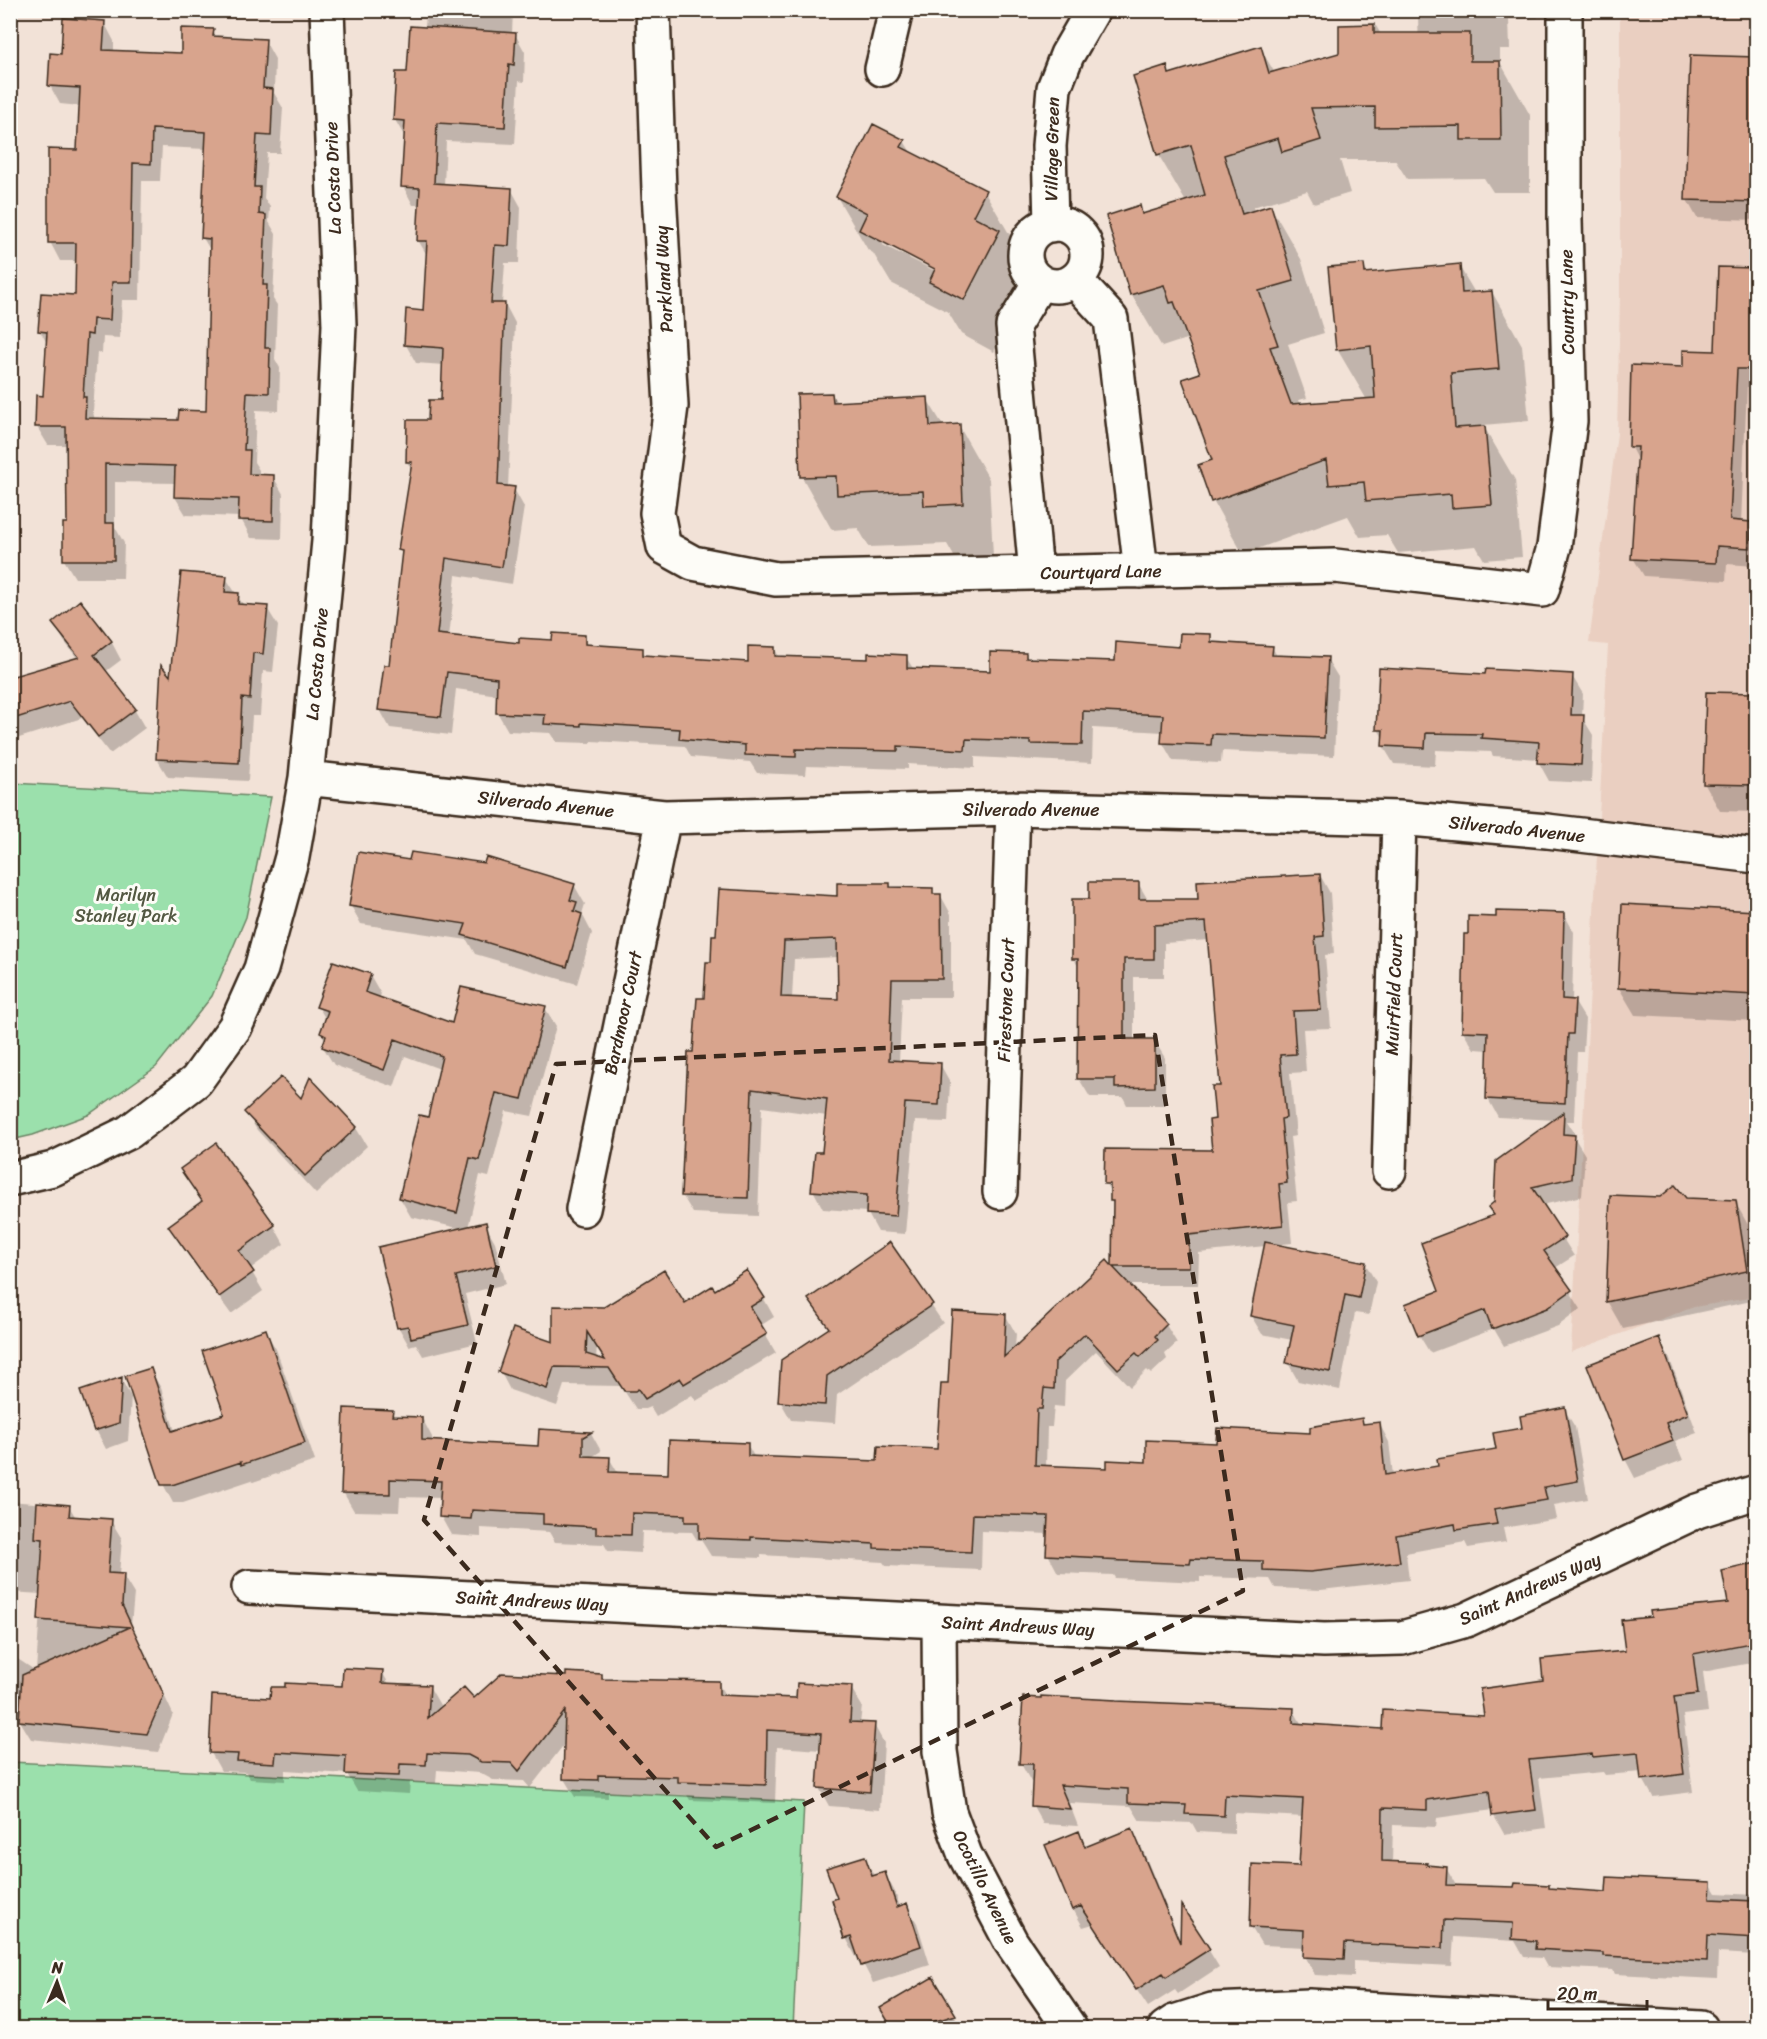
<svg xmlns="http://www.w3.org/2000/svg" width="1767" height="2039" font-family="Sriracha,sans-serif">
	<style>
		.built { fill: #eacfc1 }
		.green { fill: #9be0ac; stroke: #6b8565; stroke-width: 1.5 }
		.shadow { fill: #0003; fill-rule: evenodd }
		.building { fill: #d8a48d; stroke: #3b2a1e; stroke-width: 1.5; fill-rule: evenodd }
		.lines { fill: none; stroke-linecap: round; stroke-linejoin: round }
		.street-casing { stroke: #3b2a1e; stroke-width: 38 }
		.street { stroke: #fdfcf7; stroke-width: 33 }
		.marked { fill: none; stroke: #3b2a1e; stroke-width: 4.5; stroke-dasharray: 12 8; stroke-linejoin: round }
		.labels { text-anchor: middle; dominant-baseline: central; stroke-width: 6; stroke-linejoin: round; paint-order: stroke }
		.street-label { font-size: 18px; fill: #3b2a1e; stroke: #fdfcf7 }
		.park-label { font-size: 18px; fill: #535842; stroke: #fdfcf7 }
	</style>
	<rect width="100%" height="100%" fill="#f2e2d7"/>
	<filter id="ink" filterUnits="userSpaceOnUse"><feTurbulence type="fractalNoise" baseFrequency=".0167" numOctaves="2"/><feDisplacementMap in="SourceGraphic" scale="12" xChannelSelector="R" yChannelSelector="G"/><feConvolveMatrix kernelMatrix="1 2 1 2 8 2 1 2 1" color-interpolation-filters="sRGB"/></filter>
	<g filter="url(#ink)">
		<path class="built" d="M1620 11H1756V1297L1694 1307 1571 1352 1608 645 1589 643 1617 434 1620 295Z"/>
		<path class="green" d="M11 783 271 797 246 917 212 996 156 1067 88 1115 33 1135 11 1140Z
			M11 1762 804 1802 793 2028H11Z"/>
		<path class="shadow" d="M426 10H513L512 34H515L525 52 524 82 519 81 515 144 446 141 444 185 511 189 521 207 519 263H505L502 304H505L515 323 508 488 514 489 524 507 512 584 456 575 449 637 520 644 584 637 589 646 642 650 646 656 749 663 774 648 780 658 869 661 906 657 914 670 991 672 1025 654 1029 660 1117 662 1180 648 1210 636 1215 644 1272 647 1277 656 1327 659 1338 677 1334 756 1222 751 1221 763 1173 761 1162 742 1163 732 1093 728 1092 763 975 757V768L908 764V769L806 766 805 775 757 773 750 762 691 757 685 746 591 741V743L557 742 551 733 508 731 497 712 498 695 456 689 451 735 390 728 380 710 390 667 403 556 400 550 412 470 407 462 442 402 444 365 416 363 406 345 424 312 428 257 418 240 420 205H413L403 186 406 139 395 120 408 74 425 29Z
			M1418 10H1537L1538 18 1509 19 1510 49H1500V62L1530 115V192H1493L1484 178 1407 179 1395 160H1340L1350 193 1314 204 1307 191 1253 207 1254 212 1271 207 1301 259 1324 333 1288 344 1307 398 1299 400 1301 405 1367 400 1337 349 1363 265 1368 274 1459 266 1475 293 1492 292 1522 345 1529 421 1483 425 1515 480 1522 557 1484 560 1476 546 1398 553 1387 535 1360 537 1348 516 1243 554 1213 501V461L1202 373 1189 338 1162 347 1131 294 1139 207 1144 215 1186 202 1158 154 1166 67 1170 75 1260 48 1275 73 1340 54V26H1376L1399 65 1419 63Z
			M104 22 114 41V52L182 55 213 31 217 38 265 41 275 59 274 93 283 108 280 153H267L264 198 270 207 269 222 276 234 273 299 277 305 275 359 280 368 279 411 256 410 254 462 259 470V476H273L283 494 282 539 251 538 240 517 186 515 175 497 176 483 115 482V527L124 543 123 578H75L64 560 68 525V445H48L37 427 44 397 48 345 40 331 76 297 77 261H60L50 242 79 152 80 106 60 104 50 86 63 55ZM162 147 206 149 203 238 212 253 208 413 180 422 95 420 93 412 97 352 102 353 103 337 120 338 122 300H140L142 181H160Z
			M1692 56 1756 59V220L1697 218 1687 200Z
			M904 141 912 154 985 192 1015 244 1011 252 1029 283 994 352 961 334 948 312 891 283 873 253 868 250 837 197ZM883 241 942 271 941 274 883 245Z
			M1753 270 1756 276V387H1747L1741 523H1750L1756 534V566L1727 564 1726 581 1644 576 1633 558 1638 461 1630 446 1684 368 1716 353Z
			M832 394 837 403 927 399 944 427 959 426 989 479 993 556 955 558 947 544 869 547 858 528 832 530 802 477 798 396Z
			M226 578 244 606 267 608 278 626 273 672 263 671 260 716H252L248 781 168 777 157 759 171 680Z
			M54 623 111 641 121 660 105 672 134 709 145 728 110 754 82 718 16 739 17 745 10 747V679L78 659 64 641Z
			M1487 676H1572L1583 694 1582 717 1593 735 1591 783 1549 781 1539 763V759L1493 756 1491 752 1436 750 1435 766 1394 764 1383 746 1384 740 1378 729Z
			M1707 694 1756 695V812L1720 811 1704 783Z
			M410 862 574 885 585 904 582 914 592 933 577 984 475 954 467 940 361 924 351 906Z
			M1320 875 1330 893 1334 954 1325 955 1331 1028 1303 1029 1306 1072 1290 1073 1296 1136 1290 1137 1297 1201 1288 1202 1292 1243 1275 1245 1365 1263 1376 1282 1369 1315 1355 1313 1340 1390 1298 1381 1288 1363 1292 1340 1262 1334 1251 1316 1265 1246 1199 1253 1198 1285H1128L1166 1325 1177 1343 1165 1354 1167 1359 1151 1374 1147 1370 1130 1387 1096 1351 1065 1381 1064 1407 1054 1406 1052 1427H1047L1046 1467 1108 1470 1147 1463 1218 1445 1312 1435 1362 1420 1365 1425 1379 1423 1389 1442 1393 1475 1439 1468 1498 1450 1524 1429 1564 1409 1575 1427 1588 1499 1554 1505 1557 1519 1503 1528 1506 1542 1468 1548 1465 1542 1406 1553 1409 1580 1321 1590 1275 1588 1270 1579 1200 1577V1582L1115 1578 1113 1575 1058 1573 1048 1554 1049 1534 982 1531 981 1570 886 1566 883 1562 761 1555V1558L711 1556 701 1540H697L692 1532 642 1531 641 1553 608 1551 604 1544 555 1542 549 1532 481 1528V1537L451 1535 441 1517 442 1498 400 1497 399 1512 354 1511 343 1492 392 1411 395 1418H422L432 1437V1442L539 1448 540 1431 591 1433 601 1451 590 1458H609L618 1473 669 1475 747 1444 755 1458 878 1463 938 1450 949 1385 1006 1316 1016 1334 1015 1348 1114 1270V1206L1111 1201V1193L1106 1184 1213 1151 1221 1087 1209 940 1164 943V977H1134V1040H1154L1165 1058V1105H1127L1123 1097H1090L1079 1079 1080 970 1074 959 1073 901 1090 900 1138 883 1148 900H1200Z
			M890 884 892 889H932L935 895 941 896 951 914V997H902L899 1062 940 1064 950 1082 948 1122 915 1121 905 1234 878 1232 867 1212 823 1209 813 1190 823 1154 827 1116 762 1107 758 1216 693 1213 682 1195 695 1054 712 963 839 898ZM839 957V1001L792 999 794 959Z
			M1624 906 1756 912V1021L1635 1015 1619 988Z
			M1564 914 1574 932 1572 1001H1574L1585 1019 1583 1052H1577L1574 1121H1567L1574 1132V1137L1585 1155 1582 1196 1542 1205 1574 1256 1555 1268 1581 1309 1558 1326 1504 1346 1494 1329 1430 1353 1419 1335 1441 1291 1495 1216 1496 1203 1556 1120 1498 1117 1488 1099 1489 1050 1474 1049 1463 1031 1469 936 1498 918Z
			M370 975 381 994 379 998 453 1025 545 1008 556 1026 532 1116 506 1111 489 1177 480 1175 468 1228 485 1224 495 1242 506 1284 465 1294 477 1343 423 1356 416 1344 409 1346 399 1328 380 1249 462 1229 411 1217 400 1198 429 1119 440 1069 405 1056 394 1087 334 1065 323 1047 326 1041 321 1033 326 1020 318 1006Z
			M310 1080 356 1128 367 1146 316 1194 257 1130 246 1112 302 1101Z
			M216 1146 274 1226 284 1244 250 1269 263 1291 231 1314 180 1244 170 1226 203 1203 182 1170Z
			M1685 1200 1735 1202 1751 1230 1756 1264V1300L1623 1329 1607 1301Z
			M890 1244 943 1323 837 1395 835 1423 791 1420 780 1401 830 1330 810 1299Z
			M715 1293 764 1299 774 1317 760 1326 776 1353 696 1401 692 1395 656 1417 650 1407 645 1409H636L621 1386 564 1385 557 1406 510 1390 500 1371 554 1344 605 1308 684 1305ZM597 1346 607 1362 596 1359Z
			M1756 1323V1372L1753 1366 1749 1324Z
			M265 1331 276 1349 315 1461 253 1482 252 1480 183 1503H173L163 1484 150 1370 161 1388 175 1431 226 1415Z
			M1658 1339 1669 1357 1697 1433 1675 1441 1683 1460 1635 1478 1625 1459Z
			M121 1379 131 1397 128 1441 106 1449 96 1430Z
			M10 1501 69 1506 76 1518 111 1521 122 1539 119 1575 123 1576 134 1594 131 1625 173 1714 158 1752 31 1739 20 1721 21 1712 10 1715V1654L36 1671 41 1594 10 1592Z
			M1756 1565V1662L1703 1672 1708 1712 1683 1715 1693 1792 1653 1797 1643 1779 1642 1772 1605 1775 1603 1772 1539 1778 1546 1828 1504 1834 1494 1816 1493 1810 1437 1818 1436 1827 1393 1825 1392 1863 1427 1865 1428 1867 1446 1868 1457 1887 1607 1893 1710 1883 1716 1893 1756 1895V1955L1718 1953 1717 1979 1615 1974 1613 1970 1547 1967 1542 1958 1524 1957 1515 1941 1454 1937 1452 1966 1354 1961V1977L1315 1975 1305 1956V1947L1262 1945 1251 1927 1301 1867 1304 1817 1234 1813V1834L1197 1832 1192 1823 1140 1821 1131 1806 1069 1803 1078 1826 1043 1824 1033 1806 1034 1782H1031L1021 1764 1293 1709 1302 1725 1384 1730 1486 1717 1545 1681 1627 1652 1653 1618 1730 1604 1724 1572Z
			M382 1672 389 1684 429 1686 440 1705 439 1711 474 1700 568 1678 601 1675 604 1681 718 1683 726 1697 797 1699 851 1688 862 1706 860 1724 874 1725 884 1743 880 1810 829 1806 819 1788 821 1750 777 1747 775 1803 690 1800 687 1795 608 1792V1798L575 1797 564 1779 566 1742 530 1788 524 1781 493 1780 480 1773 437 1770 436 1783 410 1782 409 1794 357 1791 347 1774 285 1770V1781L250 1779 246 1772 221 1771 211 1753 272 1700 343 1687Z
			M1131 1829 1142 1848 1181 1943 1208 1949 1219 1967 1178 1994 1175 1990 1148 2007 1093 1924 1083 1927 1073 1909 1078 1833 1086 1848Z
			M864 1858 875 1877 885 1874 895 1892 900 1907 906 1905 917 1923 930 1965 873 1983 859 1956 856 1957 846 1938 839 1899Z
			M933 1979 961 2028H893L882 2009Z"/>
		<path class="building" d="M63 18 105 21 103 50 181 53V28L214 29 213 36 266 39 263 88 273 89 271 136 257 135 254 187H260L259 214 266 215 263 285H267L265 348H270L269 393 247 392 244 450H250L249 474 274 475 273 521 238 520 239 499 174 497 175 466 105 464V523H114V560H63V523H67L66 427H35L36 395 43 396 47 332 38 331 41 293 75 295 76 243H48V149L77 150 80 88 48 86 50 53 61 54ZM152 129 206 132 201 238 210 239 206 411 179 410 178 420 85 418 86 397H83L87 334 92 335 93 319 110 320 112 282H131L133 163 151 164Z
			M1374 24V33H1470V61H1500L1501 140H1461V126L1375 127V107L1311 108 1321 140 1282 152 1278 138 1224 155 1242 214 1271 205 1294 281 1259 291 1278 345 1270 347 1291 404 1375 398 1371 346 1336 350 1328 267 1364 264 1365 273 1460 264 1462 293 1492 291 1499 369 1451 373 1455 428 1485 426 1492 505 1452 508 1451 494 1366 501 1364 482 1329 485 1326 460 1211 502 1198 465 1212 460 1182 379 1200 373 1174 302 1170 303 1164 285 1130 295 1106 216 1140 205 1142 214 1205 195 1191 145 1157 155 1133 76 1167 65 1169 74 1261 46 1269 73 1339 53V25Z
			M410 26 516 33 514 65 509 64 505 127 437 123 434 183 512 188 509 246 495 245 491 303H505L498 485 515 487 502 567 446 558 437 634 519 643V638L552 640 553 633 585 635V644L643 648V655L748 662V646L775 647V656L868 659V653L907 655V668L990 671V652L1026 653V658L1115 661 1116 642 1179 647 1180 633 1211 634V642L1273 646 1272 655 1328 657 1324 738 1212 734 1211 745 1161 743 1163 715 1083 711 1082 745 1030 744V741L966 739 965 750 898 746V751L796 749V757L745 755V745L679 739 680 729 581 723V726L544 724 545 715 496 713 497 678 447 672 441 717 378 710 384 665H389L402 551 398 550 412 462H406L407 420H428L429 400H441L443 348 404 345 406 309 423 311 427 241H417L420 188 401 187 405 121 393 120 396 72H407Z
			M1690 55 1756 57V202L1685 200Z
			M873 124 905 140 901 147 986 190 973 216 1000 230 964 300 929 282 935 269 859 230 867 213 836 197Z
			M1718 267 1754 268 1750 369H1737L1730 520 1751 522 1750 548 1717 546 1716 563 1631 559 1638 447H1629L1631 365 1683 367V350L1715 351Z
			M832 393 833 402 928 397 930 426 960 424 963 504 924 506 923 491 837 495 836 476 800 477 797 394Z
			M181 572 227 576 225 592 239 593 238 604 268 606 263 654 253 653 250 699 242 698 239 763 156 759 161 665 170 676Z
			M80 600 112 641 94 655 136 709 98 737 70 701 10 720V677L79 657 52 623Z
			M1379 668 1485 674 1486 669 1573 674 1571 715H1584L1581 765 1537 763 1539 742 1481 738 1482 734 1426 733 1425 748 1382 746 1383 730H1376Z
			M1706 692 1756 693V785L1703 784Z
			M358 852 409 860 411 852 484 863 486 857 575 884 570 900 577 902 574 911 582 914 567 967 462 935 466 924 349 906Z
			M1320 874 1324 936 1315 937 1321 1010 1293 1011 1296 1054 1280 1055 1286 1118 1281 1119 1287 1183 1279 1184 1283 1225 1189 1235V1267H1113L1167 1324 1155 1336 1158 1340 1140 1357 1136 1353 1118 1369 1085 1334 1055 1362 1054 1389 1044 1388 1042 1409H1037L1035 1465 1107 1468V1460L1146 1462V1440L1216 1443 1217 1428 1310 1433V1427L1362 1418 1363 1424 1380 1422 1385 1475 1438 1466 1437 1459 1496 1449 1493 1433 1522 1428 1520 1416 1565 1407 1578 1481 1544 1487 1547 1500 1494 1509 1497 1524 1456 1530 1455 1524 1396 1535 1400 1562 1310 1572 1263 1570V1561L1191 1559 1190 1564 1103 1560V1558L1046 1555 1048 1516 973 1514 971 1552 874 1548V1544L751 1537V1540L699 1538V1522H685V1515L632 1513 631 1535 596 1534V1527L543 1524V1514L472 1510 471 1519 439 1517 441 1481 390 1479V1494L341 1493 344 1408 393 1410 392 1416 422 1417V1440L538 1446 539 1429 592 1432 583 1437V1456L610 1457 609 1472 668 1474 669 1440 748 1443V1456L877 1461 878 1446 937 1449 941 1383H948L952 1311 1006 1314 1004 1357 1107 1260 1112 1266 1113 1201H1110V1184H1104L1105 1149 1212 1150 1209 1120 1215 1119 1212 1086H1220L1206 922 1154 925V959H1124V1039H1155V1087L1115 1088V1079H1077L1078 959H1072V899H1089V882H1139V899H1198L1197 881Z
			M837 883H890V887L933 888V894H941L942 979H892L889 1060 941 1063 939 1105 905 1103 896 1216 866 1214 867 1195 811 1191 815 1152H822L827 1099 752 1089 748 1198 681 1196 688 1052H693L697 998H704L706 962H711L712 935H716L719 889 837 896ZM837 939 838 999 781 997 784 941Z
			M1622 904 1756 911V995L1618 988Z
			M1496 911 1564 913 1562 999 1575 1000 1573 1034H1568L1565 1103 1486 1099 1488 1032 1462 1031 1464 934H1468V916L1496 917Z
			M333 961 371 974 365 992 452 1023 461 987 546 1006 522 1099 496 1093 479 1160 470 1158 457 1213 399 1198 419 1115 428 1117 442 1056 395 1039 384 1070 322 1047 326 1036 320 1033 328 1011 316 1007Z
			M281 1077 301 1098 310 1077 357 1127 305 1176 244 1112Z
			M1564 1112 1563 1134 1575 1135 1572 1178 1532 1187 1565 1237 1544 1251 1572 1290 1547 1308 1492 1329 1485 1310 1418 1336 1405 1304 1439 1291 1421 1243 1494 1215 1488 1207 1494 1202 1496 1161Z
			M216 1143 275 1225 239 1251 254 1272 219 1297 168 1226 202 1201 180 1169Z
			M1675 1185 1686 1198 1736 1200 1747 1271 1606 1302 1610 1195 1660 1197Z
			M486 1222 496 1266 456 1276 468 1325 411 1338 408 1326 397 1328 378 1247Z
			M890 1242 933 1304 827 1376 825 1405 778 1402 781 1360 829 1328 808 1299Z
			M1265 1242 1366 1262 1359 1298 1345 1295 1330 1372 1286 1363 1294 1325 1250 1316Z
			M664 1270 685 1303 712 1286 715 1290 747 1270 765 1298 750 1307 767 1334 684 1384 680 1378 645 1399 638 1389 635 1391H624L609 1368 554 1367 547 1389 498 1372 513 1328 553 1342V1306L604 1307ZM587 1332 605 1360 586 1354Z
			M266 1329 305 1443 241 1465V1462L172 1485H161L125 1376 151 1368 172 1431 224 1414 202 1351Z
			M1659 1337 1688 1414 1666 1423 1673 1441 1624 1460 1587 1365Z
			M122 1377 119 1423 94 1431 80 1391Z
			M37 1502 70 1505 69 1516 112 1519 108 1573 124 1574 122 1605 164 1695 147 1734 19 1721 22 1675 130 1627 38 1620 43 1539 35 1538Z
			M1756 1563V1642L1693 1654 1698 1694 1674 1697 1684 1774 1641 1780 1638 1753 1593 1757 1592 1754 1529 1760 1536 1810 1492 1816 1489 1791 1427 1800V1810L1383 1808 1382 1861 1428 1863 1427 1865 1447 1867 1446 1885 1514 1887 1515 1883 1549 1885V1888L1606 1892 1607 1877 1711 1882 1710 1899 1756 1901V1938L1708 1935 1707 1961 1603 1956V1953L1535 1949 1536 1941 1512 1939 1513 1923 1444 1920 1443 1948 1345 1943 1344 1959 1303 1957 1304 1930 1250 1927 1252 1864 1299 1866 1303 1799 1225 1795 1224 1816 1185 1814 1186 1805 1128 1803V1789L1060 1785 1070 1809 1031 1806 1033 1764H1019L1023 1697 1041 1698V1696L1116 1700V1701L1294 1708 1293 1723 1382 1729 1383 1710 1484 1716 1480 1689 1543 1680 1541 1659 1625 1651 1621 1620 1651 1617 1650 1611 1728 1603 1722 1571Z
			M343 1668 383 1670 382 1683 430 1685 428 1718 464 1687 474 1698 502 1673 566 1676V1672L602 1674V1679L719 1681V1695L796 1698 797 1683 852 1686 850 1722 875 1723 870 1792 817 1788 821 1733 767 1730 766 1785 678 1782V1777L598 1775V1780L563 1779 565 1711 519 1771 512 1763 481 1762 468 1755 427 1753 426 1765 400 1764 399 1776 345 1774 346 1756 276 1752 275 1763 237 1761 238 1754 209 1753 212 1695 270 1698 271 1687H285V1683L342 1686Z
			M1132 1828 1180 1943 1181 1905 1210 1949 1166 1977 1163 1973 1136 1990 1081 1906 1072 1910 1045 1845 1079 1831 1085 1847Z
			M865 1856 872 1876 885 1872 897 1907 907 1903 921 1946 861 1966 851 1937 844 1939 832 1900 837 1898 826 1868Z
			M933 1977 956 2015 912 2028H892L880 2008Z"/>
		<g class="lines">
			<g class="street-casing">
				<path id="street" d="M653 10 659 191 671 406 657 513 664 547 693 563 776 579 1335 566 1542 590 1554 547 1570 421 1565 220V10
					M882 69 896 10
					M1025 255a31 31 0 1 1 62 0a31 31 0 1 1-62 0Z
					M1051 225 1049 146 1054 88 1067 55 1093 10
					M1075 280 1111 319 1141 571
					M1036 573 1013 326 1040 282
					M306 778 664 817 1013 808 1399 818 1547 831 1756 856
					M1389 1171 1399 818
					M10 1179 53 1169 129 1132 196 1081 235 1027 261 969 292 857 306 778 329 541 339 325 327 10
					M1000 1192 1013 808
					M583 1209 664 817
					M249 1587 1324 1640 1402 1638 1466 1620 1697 1511 1756 1492
					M939 1622 940 1751 949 1812 965 1855 1011 1942 1070 2028
					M1165 2028 1174 2022 1212 2010 1309 2006 1701 2028"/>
			</g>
			<use href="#street" class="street"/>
		</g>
	</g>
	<path class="marked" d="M1155 1035 1243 1591 716 1847 424 1520 556 1064Z"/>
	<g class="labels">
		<g class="street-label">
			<text transform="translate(1052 149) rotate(-89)">Village Green</text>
			<text transform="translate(333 178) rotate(-92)">La Costa Drive</text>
			<text transform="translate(664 279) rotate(-93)">Parkland Way</text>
			<text transform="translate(1567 302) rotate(-91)">Country Lane</text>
			<text transform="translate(1101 572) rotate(-1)">Courtyard Lane</text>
			<text transform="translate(317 664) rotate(-85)">La Costa Drive</text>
			<text transform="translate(546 804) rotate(6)">Silverado Avenue</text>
			<text x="1031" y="810">Silverado Avenue</text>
			<text transform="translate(1517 829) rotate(6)">Silverado Avenue</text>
			<text transform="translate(1394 994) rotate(-88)">Muirfield Court</text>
			<text transform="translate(1006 1000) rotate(-88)">Firestone Court</text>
			<text transform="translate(623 1013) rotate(-78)">Bardmoor Court</text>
			<text transform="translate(1530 1589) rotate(-24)">Saint Andrews Way</text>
			<text transform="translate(532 1601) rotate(3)">Saint Andrews Way</text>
			<text transform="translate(1018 1626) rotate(3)">Saint Andrews Way</text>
			<text transform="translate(985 1887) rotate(64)">Ocotillo Avenue</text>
		</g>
		<g class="park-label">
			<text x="126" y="895">Marilyn<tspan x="126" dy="21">Stanley Park</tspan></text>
		</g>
	</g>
	<rect width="1767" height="2039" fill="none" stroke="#fdfcf7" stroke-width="36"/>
	<rect x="18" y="18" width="1731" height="2003" fill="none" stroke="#3b2a1e" stroke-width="2" filter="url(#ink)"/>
	<g transform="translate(57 1982) rotate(2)" stroke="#fdfcf7" stroke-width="4.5" paint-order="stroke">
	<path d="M0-4.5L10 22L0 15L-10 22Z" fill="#3b2a1e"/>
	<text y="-9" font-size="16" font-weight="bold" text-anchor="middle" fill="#3b2a1e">N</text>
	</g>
	<path d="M1548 2000v9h99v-9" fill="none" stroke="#3b2a1e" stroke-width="3"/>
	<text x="1557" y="2000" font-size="18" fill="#3b2a1e" stroke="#fdfcf7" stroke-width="4.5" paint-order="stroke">20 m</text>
</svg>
